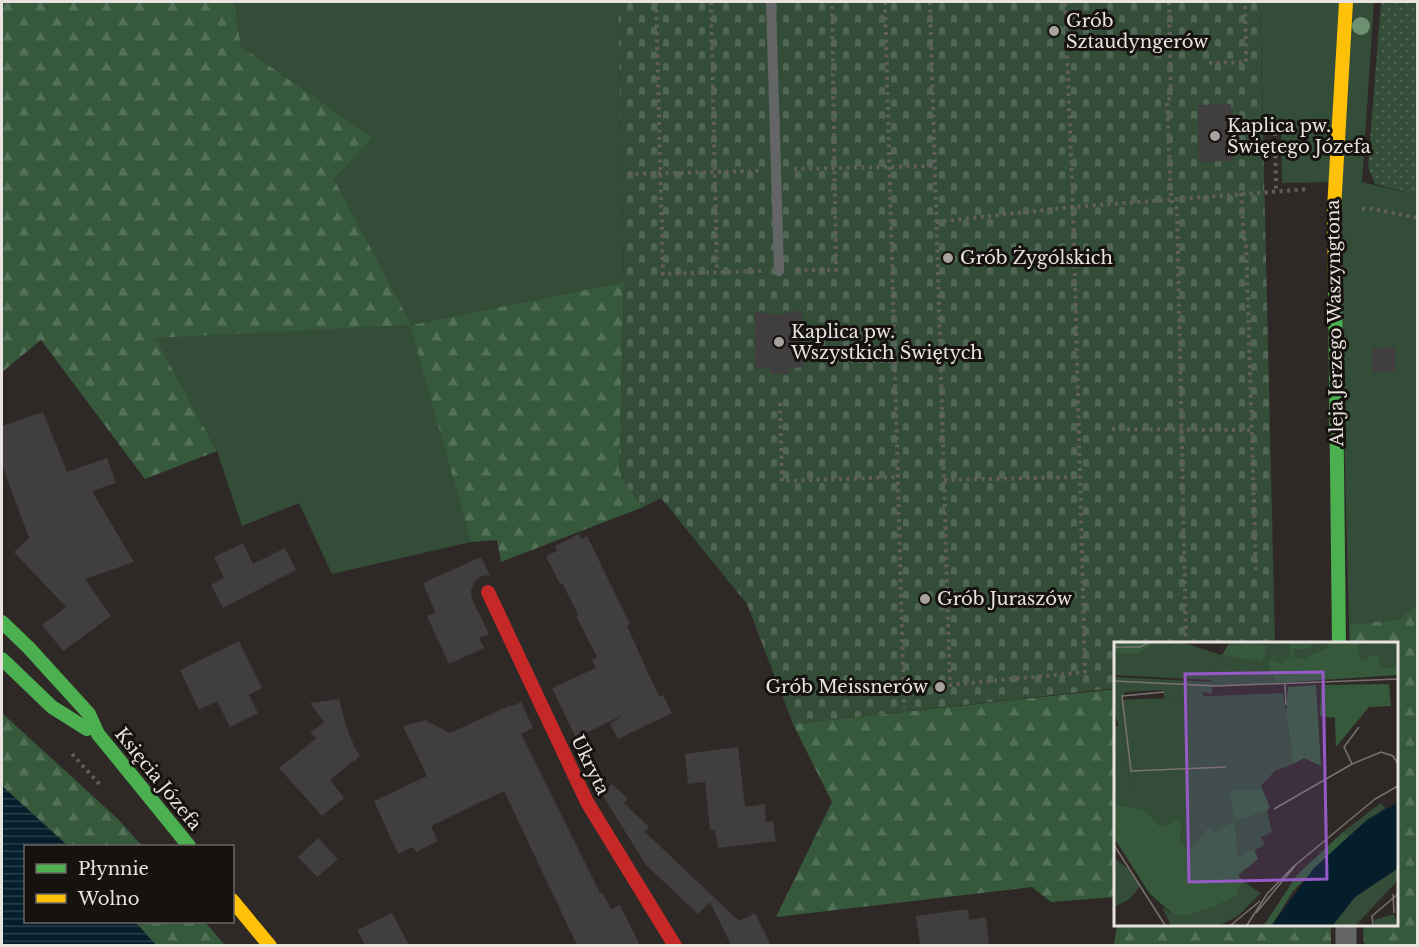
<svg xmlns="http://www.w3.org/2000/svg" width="1419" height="947" font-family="'Libre Baskerville',serif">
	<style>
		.green { fill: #344d38 }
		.forest { fill: url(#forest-firs) }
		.cemetery { fill: url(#cemetery-stones) }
		.garden { fill: url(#garden-dots) }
		.water { fill: url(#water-rules) }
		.building { fill: #413e3f }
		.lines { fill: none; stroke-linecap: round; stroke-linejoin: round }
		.path { stroke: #615f5d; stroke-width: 4; stroke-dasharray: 3 4.5; stroke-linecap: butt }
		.lane { stroke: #646566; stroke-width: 10 }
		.street { stroke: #646566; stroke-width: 21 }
		.fast { stroke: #4caf50; stroke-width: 14 }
		.slow { stroke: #ffc107; stroke-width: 14 }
		.jam { stroke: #c62828; stroke-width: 14 }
		.tree { fill: #6d9070 }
		.poi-dot { fill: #a8a29e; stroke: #16120f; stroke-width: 2 }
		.labels { text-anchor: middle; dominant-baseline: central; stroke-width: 6; stroke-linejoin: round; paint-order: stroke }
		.poi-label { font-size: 18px; fill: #e9e3df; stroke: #16120f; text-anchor: start }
		.street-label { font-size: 18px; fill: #e9e3df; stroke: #16120f }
		.inset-river { fill: none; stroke: #041f2b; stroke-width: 3 }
		.inset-road { fill: none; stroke: #797370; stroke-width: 1.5 }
		.view { fill: #965ac7; fill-opacity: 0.15; stroke: #965ac7; stroke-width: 3 }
		.inset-edge { fill: none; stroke: #e9e3df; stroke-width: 3 }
	</style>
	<defs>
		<pattern id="forest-firs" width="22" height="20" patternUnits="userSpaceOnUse" patternTransform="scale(1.5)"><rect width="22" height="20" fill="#36593c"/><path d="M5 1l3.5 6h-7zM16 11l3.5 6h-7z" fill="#537158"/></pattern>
		<pattern id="cemetery-stones" width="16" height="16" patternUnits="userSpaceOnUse" patternTransform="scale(1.5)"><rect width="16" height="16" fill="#344d38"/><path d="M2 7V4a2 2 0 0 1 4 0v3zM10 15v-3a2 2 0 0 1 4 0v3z" fill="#516654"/></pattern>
		<pattern id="garden-dots" width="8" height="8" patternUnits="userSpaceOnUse" patternTransform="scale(1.5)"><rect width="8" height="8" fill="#344d38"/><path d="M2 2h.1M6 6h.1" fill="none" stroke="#516654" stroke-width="1.8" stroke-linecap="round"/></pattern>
		<pattern id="water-rules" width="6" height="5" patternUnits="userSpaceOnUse" patternTransform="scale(1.5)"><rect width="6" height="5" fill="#041f2b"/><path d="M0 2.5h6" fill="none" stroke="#293f49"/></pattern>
	</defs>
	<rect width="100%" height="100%" fill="#2e2926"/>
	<path class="green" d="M234 2H618L624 282 411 325 471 542 332 574 299 503 242 526 217 451 154 337 410 325 334 179 373 138 241 46Z
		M1260 2H1374L1362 182 1417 195 1418 605 1400 619 1349 625 1338 182 1282 183 1281 133H1292V121H1263Z"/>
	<path class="forest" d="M2 2H234L241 46 373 138 334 179 411 325 624 282 619 475 643 507 501 562 497 540 471 542 410 325 155 338 217 451 145 479 41 340 2 372Z
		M1417 605V945H1364L1363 925 1396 924V644H1350L1349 625 1400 619Z
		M1116 689V897L1051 902 1032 887 776 917 832 802 793 724Z
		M2 713 118 819 142 846H68L2 786Z
		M135 922H205L225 945H156Z
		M1304 925 1331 927V945H1114L1117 925Z"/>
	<path class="cemetery" d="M618 2H1260L1275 644H1116V688L793 724 747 604 661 498 643 507 619 476 624 282Z"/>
	<path class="garden" d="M1381 2H1417V195L1375 184 1368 167Z"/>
	<path class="water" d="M2 786 68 846H26V922H135L156 945H2Z"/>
	<path class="building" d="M1231 104 1233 161 1199 162 1198 105Z
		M802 310 804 367 789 368 790 374H770V368L755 369V312L779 315Z
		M1395 347V372L1372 373V348Z
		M43 412 67 472 107 458 116 483 92 491 134 562 85 579 111 616 63 651 42 625 66 607 14 552 29 538 2 465V426Z
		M579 534 582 539 587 536 630 624 627 626 648 673 660 697 663 695 672 713 618 739 610 724 623 715 576 738 552 688 596 668 592 660 597 657 576 616 578 614 562 583 560 584 546 556 557 551 555 546Z
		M243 543 253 564 285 548 296 570 223 608 211 585 224 578 214 557Z
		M481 557 490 575 481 576 474 582 471 591 472 599 489 634 479 638 484 648 449 664 427 616 435 612 423 583Z
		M239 641 262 688 249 695 258 713 230 727 217 701 199 710 180 670Z
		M339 699 346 726 355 748 360 755 355 760V762L353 761 330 780 344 798 322 816 279 768 317 738 310 733 324 722 310 703Z
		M521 702 533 728 521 734 600 893 602 892 611 909 620 905 640 945H577L504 791 431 826 438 841 416 852 413 847 398 854 374 801 427 776 403 726 425 720 450 733 511 705V707Z
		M738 747 745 807 765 804 766 822 773 821 776 841 718 848 715 830H710L705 782 688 784 685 754Z
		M612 784 628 799 624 803 649 827 642 835 645 832 739 921 755 913 771 945H731L710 902 698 914 646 865 602 794Z
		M318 838 338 859 317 877 298 857Z
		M960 910H968L969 920 986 917 989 945H920L916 916Z
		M392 913 409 945H365L357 930Z"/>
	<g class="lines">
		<path class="path" d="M656 2 663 274 762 271
			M711 2 717 272
			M885 2 904 708
			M930 2 950 685 1085 672 1073 207 1065 2
			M1169 2 1171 99H1167L1171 200 1177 209 1186 644
			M1209 63 1246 62 1245 2
			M1233 132 1275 130 1276 190
			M794 169 934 166
			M628 174 759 171
			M1241 193 1244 238 1246 241 1256 571
			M1362 209H1374L1418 218
			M936 222 1073 207 1309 189
			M797 270H836L832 2
			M828 361H895
			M780 403 782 481 897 477
			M1112 429 1251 430
			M944 480 1080 477
			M72 754 101 786"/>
		<path class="lane" d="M771 2 779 271"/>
		<path class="street" d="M1346 924V946"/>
		<path class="fast" d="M1335 290 1339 644
			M2 622 29 648 89 714 98 734 189 846
			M2 659 52 707 87 729"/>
		<path class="slow" d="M1335 290 1334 209 1346 2
			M232 900 270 946"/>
		<path class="jam" d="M488 592 587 802 675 946"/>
	</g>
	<circle class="tree" cx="1361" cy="26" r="9"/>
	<g class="poi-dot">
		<circle cx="1054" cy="31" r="6"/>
		<circle cx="1215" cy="136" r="6"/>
		<circle cx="948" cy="258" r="6"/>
		<circle cx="779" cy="342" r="6"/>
		<circle cx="925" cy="599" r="6"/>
		<circle cx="940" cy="687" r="6"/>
	</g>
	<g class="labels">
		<g class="poi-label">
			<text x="1066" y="21">Grób<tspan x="1066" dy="21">Sztaudyngerów</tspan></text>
			<text x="1227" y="126">Kaplica pw.<tspan x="1227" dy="21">Świętego Józefa</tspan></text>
			<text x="960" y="258">Grób Żygólskich</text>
			<text x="791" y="332">Kaplica pw.<tspan x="791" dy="21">Wszystkich Świętych</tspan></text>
			<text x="937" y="599">Grób Juraszów</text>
			<text x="928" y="687" text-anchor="end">Grób Meissnerów</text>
		</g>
		<g class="street-label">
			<text transform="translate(1335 323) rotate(-91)">Aleja Jerzego Waszyngtona</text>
			<text transform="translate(590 765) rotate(64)">Ukryta</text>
			<text transform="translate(158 779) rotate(51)">Księcia Józefa</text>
		</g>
	</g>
	<g transform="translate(1114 642)">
		<rect width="284" height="284" fill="#2e2926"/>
		<path d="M115 0H176V14L162 33 163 41 98 44V52L89 50V55L51 56 48 48 11 50 6 59 17 151 114 148 121 179 153 169 158 190 147 195 151 203 124 216 121 180 100 190 94 185 81 204 73 206 66 200 68 180 61 176 54 183 44 184 29 167 0 162V84H5L0 68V35L97 40 104 12 123 15 138 1 114 3ZM201 0H213V6L190 16 180 15 181 6 195 7ZM244 0H283V26H265V13L247 18ZM267 161 271 166 235 194 229 190ZM0 216 13 226 26 244 16 257 0 265ZM283 227V239L242 283H219L241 255ZM130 240 147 251 124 274 106 283H57L48 265 60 273H74L123 254 125 243Z" fill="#344d38"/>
		<path d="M43 0 26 11H0V1ZM176 0H201L195 7H181L180 15 190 16 213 6V0H244L247 18 265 12V26H283V33L163 41 154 24 156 17 168 22 176 14ZM139 1 153 5 148 20 108 13 114 3ZM275 42 277 64 255 65 222 105 221 76 206 74 207 43ZM202 43 207 124 190 116 179 122 172 72 174 45ZM147 144 156 165 153 169 121 179 124 216 140 207 144 217 124 233 130 240 125 244 123 254 103 263 74 273H60L36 252 0 196V162L29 167 45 184 54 183 61 176 68 180 66 200 73 206 81 204 94 185 100 190 121 179 114 148H142ZM229 190 235 194 179 249 158 283H150L183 233Z" fill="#36593c"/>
		<path d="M169 51 179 122 161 129 143 148 17 152 6 58Z" fill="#344d38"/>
		<path d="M43 0H67L104 12 98 38 0 33V11H26ZM280 272 283 283H261L260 278Z" fill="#344d38"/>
		<path d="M283 161V227L241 255 219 283H158L200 226 254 177Z" fill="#041f2b"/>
		<path class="inset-river" d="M183 283 210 245 284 186"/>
		<path class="inset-road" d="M0 5H26L36 0M0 39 102 44 284 37M171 42 172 63M50 50 8 54 17 129 112 125M245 85 230 105 238 122 267 110 279 114 284 122M160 167 238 122M0 203 51 283M279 252 280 271M142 271 181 224M117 283 146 259M133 283 153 252 179 225 261 157 284 144M259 283 258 274 284 252"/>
		<path class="view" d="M209 30 213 237 75 240 71 32Z"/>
		<rect width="284" height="284" class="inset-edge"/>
	</g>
	<rect width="1419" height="947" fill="none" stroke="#e9e3df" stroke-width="6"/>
	<rect x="24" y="845" width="210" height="78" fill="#16120f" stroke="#6a6662" stroke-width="1.5"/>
	<rect x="36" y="864" width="30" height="9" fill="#4caf50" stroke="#6a6662" stroke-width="1.5"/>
	<text x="78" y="875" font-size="18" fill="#e9e3df">Płynnie</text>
	<rect x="36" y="894" width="30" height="9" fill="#ffc107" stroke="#6a6662" stroke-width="1.5"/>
	<text x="78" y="905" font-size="18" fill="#e9e3df">Wolno</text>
</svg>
